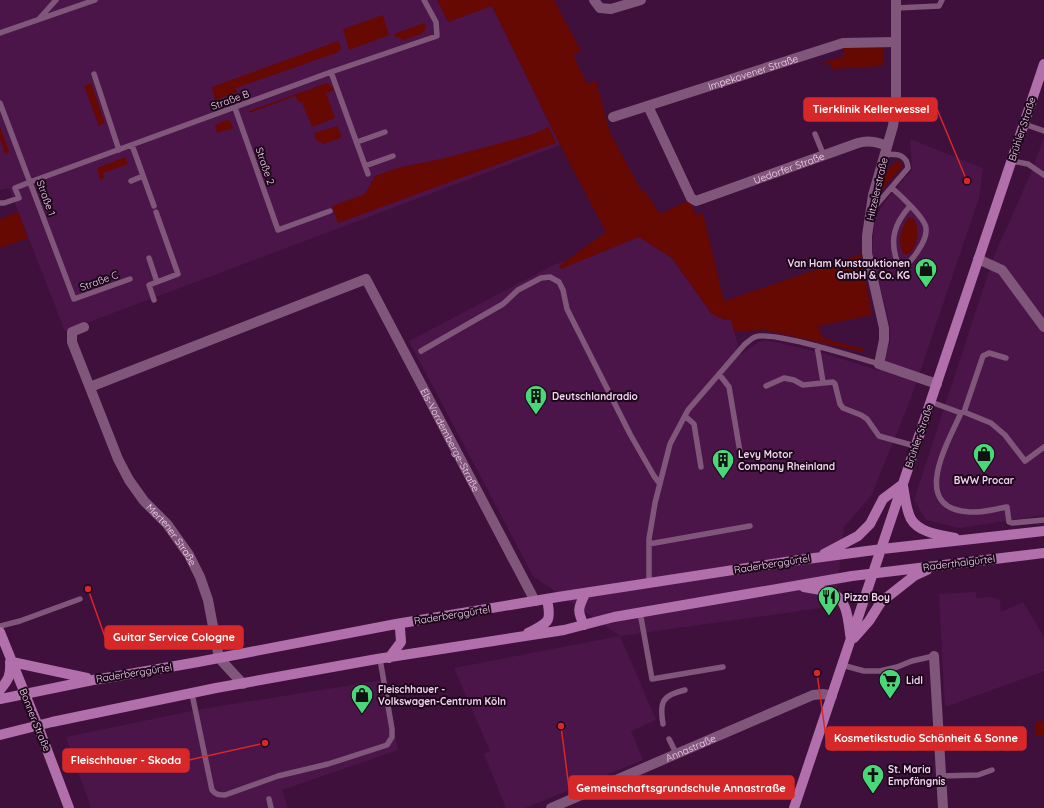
<svg xmlns="http://www.w3.org/2000/svg" width="1044" height="808" font-family="Quicksand,sans-serif">
	<style>
		.built { fill: #4c1549 }
		.green { fill: #650902 }
		.lines { fill: none; stroke-linecap: round; stroke-linejoin: round }
		.lane { stroke: #80577b; stroke-width: 5.5 }
		.street { stroke: #80577b; stroke-width: 10 }
		.secondary { stroke: #b170ab; stroke-width: 10 }
		.labels { text-anchor: middle; dominant-baseline: central; stroke-width: 4; stroke-linejoin: round; paint-order: stroke }
		.street-label { font-size: 10px; fill: #f2d3ee; stroke: #1c071a }
		.poi-label { font-size: 10px; font-weight: bold; fill: #f2d3ee; stroke: #1c071a; text-anchor: start }
		.leader { fill: none; stroke: #d62828; stroke-width: 1.5 }
		.callout-dot { fill: #d62828; stroke: #1c071a; stroke-width: 1.5 }
		.callout { fill: #d62828; stroke: #d62828; stroke-width: 1.5 }
		.callout-label { font-size: 11px; text-anchor: middle; font-weight: bold; fill: #fff }
	</style>
	<rect width="100%" height="100%" fill="#40103d"/>
	<path class="built" d="M0 0H437L448 22 492 6 560 145 65 331 9 188 0 190Z
		M1044 138V515L959 528 926 520 914 500 994 256 1031 173Z
		M910 139 983 168 979 198 911 398 871 496 844 527 835 606 620 636 656 720 631 731 643 760 525 808H506L484 754 490 751 454 668 620 636 533 576 409 341 554 265 639 237 672 258 711 313 724 320 731 319 740 355 759 342 766 340 826 354 880 371 890 342V326L872 252 875 218 886 200 912 170Z
		M976 592V598L991 597 1000 600 1001 612 1023 602 1044 637V671L945 707 939 594Z
		M383 680 398 750 282 790 288 808H91L66 737 196 710Z"/>
	<path class="green" d="M437 0H554L581 51 573 55 587 84 596 81 610 133 641 190 645 191 660 214 689 200 696 215 703 213 724 301 861 254 872 315 818 326 823 338 864 349 863 352 765 330 734 332 731 319C723 320 718 318 711 313L672 258 639 237 561 269 559 266 606 232 560 145 492 6 448 22Z
		M383 15 389 35 349 50 343 29Z
		M424 23C427 27 425 31 421 34L401 41 400 37H395L394 34Z
		M338 41 341 48 339 52 236 88 237 92 215 100 212 87Z
		M883 47V66L832 69 830 63 825 65 824 62 845 56 842 48Z
		M91 83 105 123 99 126 84 86Z
		M327 83 330 85 334 90 326 93 335 118 312 127 302 102 300 103 295 96 249 113V111Z
		M226 120 230 121 233 128 217 133 215 125Z
		M337 126 342 137 324 144 316 140 314 133Z
		M0 127 9 151 5 154 0 139Z
		M549 127 556 143 338 223 332 206 365 194 375 176 397 168 445 158 530 135Z
		M125 157 128 164 103 173 104 178 100 180 97 168Z
		M896 162H901L902 167 888 182 881 193H879C882 181 885 169 896 162Z
		M18 212 28 238 0 248V219Z
		M909 217H912C921 225 919 252 905 255L902 252C898 240 901 227 909 217Z
		M1036 722H1044V736H1035Z"/>
	<g class="lines">
		<path class="lane" d="M896 8 939 6 942 0
			M39 19 56 0
			M0 33 95 0
			M331 72 368 174
			M94 74 119 150
			M0 103 74 299 130 279
			M235 108 278 230 330 211
			M1024 124 1044 131
			M815 134 824 156
			M357 142 385 132
			M132 145 154 206
			M1012 161 1028 164 1044 175
			M365 166 393 156
			M131 181 143 176
			M892 188C900 195 925 218 926 228 927 236 923 243 919 249 915 256 911 261 905 266L898 264C889 240 894 224 910 206
			M0 203H4L19 198 15 188 30 182 331 72 437 36 436 22 424 0
			M872 210 908 168C907 154 897 154 885 154
			M156 212 178 274 157 282
			M149 258 157 282 149 285 154 300
			M817 346 823 382
			M421 351 503 304 518 290 541 278 550 277 559 282 563 290 567 309 630 434 654 476 660 484
			M719 374 729 387 740 452
			M766 386 784 378 794 380 803 385 833 382 835 384 840 404 843 408 861 415 867 419 879 436 915 446
			M931 402 961 413 964 412 983 356 989 353 1006 358
			M964 412 991 423 1005 435 1025 461 1044 447
			M961 413C947 444 909 509 970 512 982 513 995 509 1007 507L1009 522 1012 523 1044 520
			M685 416 694 424 701 467
			M649 544 750 526
			M649 583V539L655 503 670 444 688 410 745 344C748 342 752 338 755 337 771 330 858 358 879 364
			M640 612 652 679 723 667
			M0 626 20 621 80 599
			M842 665 864 671H880L897 667 912 661 934 656
			M192 694 212 790C216 795 219 795 225 795L278 776 328 764 387 745 392 737V729L380 659
			M663 724C659 701 663 695 685 690
			M669 739 676 753
			M941 776 978 775 992 770
			M269 799 271 808"/>
		<g class="street">
			<path d="M594 0 600 8 611 9 641 0"/>
			<path d="M896 0V104L893 126 873 195 867 236V253L884 328V340L879 364 937 384"/>
			<path id="s1" d="M648 106 691 198 696 201 858 143C869 140 877 142 887 146"/>
			<path id="s2" d="M613 117 843 43 896 42"/>
			<path d="M978 259 1002 270 1044 327"/>
			<path id="s3" d="M84 327 72 332V342L118 459 129 480 144 501 167 524 189 555 200 577 208 600 219 658 243 684"/>
			<path id="s4" d="M90 387 366 279 535 601"/>
			<path d="M934 656 943 808"/>
			<path id="s5" d="M551 808 813 695 823 694 832 696"/>
		</g>
		<path class="secondary" d="M903 486C905 496 906 510 911 519 919 533 941 535 955 538
			M824 554 858 536 870 524 883 499 903 484
			M804 587C813 589 823 590 832 593 849 600 848 624 851 640
			M584 625C577 611 578 608 585 594
			M0 632 38 726 69 808
			M528 633C548 622 552 624 547 599
			M854 638 869 621 881 602 914 576 927 570
			M389 658 401 642 400 628 396 624
			M12 662 87 678
			M0 690C8 680 11 676 10 662
			M0 699 93 680 118 676 198 662 396 624 558 597 792 561 882 549 1044 531
			M0 735 52 722 216 688 377 659 564 630 614 617 852 576 1044 553
			M794 808 1044 64"/>
	</g>
	<defs>
		<g id="shop-pin" transform="scale(1.15)"><path d="M0 17L-7.5 6A9.5 9.5 0 1 1 7.5 6Z" fill="#4ad778" stroke="#1c071a"/><path d="M-5-2.5h2.3a2.7 3.5 0 0 1 5.4 0H5L5.5 6h-11ZM-1.5-2.5h3a1.5 2.3 0 0 0-3 0Z" fill="#111"/></g>
		<g id="building-pin" transform="scale(1.15)"><path d="M0 17L-7.5 6A9.5 9.5 0 1 1 7.5 6Z" fill="#4ad778" stroke="#1c071a"/><path d="M-4-6H4V6H1V3H-1V6H-4ZM-2.5-4.3h1.7v1.8h-1.7ZM.8-4.3h1.7v1.8H.8ZM-2.5-1h1.7V.8h-1.7ZM.8-1h1.7V.8H.8Z" fill="#111"/></g>
		<g id="restaurant-pin" transform="scale(1.15)"><path d="M0 17L-7.5 6A9.5 9.5 0 1 1 7.5 6Z" fill="#4ad778" stroke="#1c071a"/><path d="M-5-6h1v4h1v-4h1v4h1v-4h1v5L-1.5 .5V6h-2V.5L-5-1ZM5-6V6H3V1.5H1.5Q1.5-4 5-6Z" fill="#111"/></g>
		<g id="supermarket-pin" transform="scale(1.15)"><path d="M0 17L-7.5 6A9.5 9.5 0 1 1 7.5 6Z" fill="#4ad778" stroke="#1c071a"/><path d="M-6-5.5h2.5l.6 2H6L4.5 2H-2.5L-4.4-4H-6ZM-1.5 3.2a1.3 1.3 0 1 0 .1 0ZM3 3.2a1.3 1.3 0 1 0 .1 0Z" fill="#111"/></g>
		<g id="church-pin" transform="scale(1.15)"><path d="M0 17L-7.5 6A9.5 9.5 0 1 1 7.5 6Z" fill="#4ad778" stroke="#1c071a"/><path d="M-1.2-6h2.4v3.5h3.3v2.4h-3.3V6h-2.4V-.1h-3.3v-2.4h3.3Z" fill="#111"/></g>
	</defs>
	<g fill-rule="evenodd">
		<use href="#shop-pin" x="926" y="269"/>
		<use href="#building-pin" x="536" y="396"/>
		<use href="#shop-pin" x="984" y="454"/>
		<use href="#building-pin" x="723" y="460"/>
		<use href="#restaurant-pin" x="829" y="597"/>
		<use href="#supermarket-pin" x="890" y="680"/>
		<use href="#shop-pin" x="362" y="695"/>
		<use href="#church-pin" x="873" y="775"/>
	</g>
	<g class="labels">
		<g class="street-label">
			<text stroke="none"><textPath href="#s2" startOffset="147">Impekovener Straße</textPath></text>
			<text transform="translate(230 100) rotate(-20)">Straße B</text>
			<text transform="translate(1022 129) rotate(-72)">Brühler Straße</text>
			<text transform="translate(265 166) rotate(71)">Straße 2</text>
			<text stroke="none"><textPath href="#s1" startOffset="206">Uedorfer Straße</textPath></text>
			<text transform="translate(877 189) rotate(-77)">Hitzelerstraße</text>
			<text transform="translate(46 198) rotate(70)">Straße 1</text>
			<text transform="translate(99 281) rotate(-20)">Straße C</text>
			<text transform="translate(919 436) rotate(-71)">Brühler Straße</text>
			<text stroke="none"><textPath href="#s4" startOffset="478">Els-Vordemberge-Straße</textPath></text>
			<text stroke="none"><textPath href="#s3" startOffset="242">Mertener Straße</textPath></text>
			<text transform="translate(959 563) rotate(-7)">Raderthalgürtel</text>
			<text transform="translate(772 564) rotate(-9)">Raderberggürtel</text>
			<text transform="translate(452 615) rotate(-9)">Raderberggürtel</text>
			<text transform="translate(134 673) rotate(-9)">Raderberggürtel</text>
			<text transform="translate(35 720) rotate(68)">Bonner Straße</text>
			<text stroke="none"><textPath href="#s5" startOffset="152">Annastraße</textPath></text>
		</g>
		<g class="poi-label">
			<text x="910" y="263" text-anchor="end">Van Ham Kunstauktionen<tspan x="910" dy="12">GmbH &amp; Co. KG</tspan></text>
			<text x="552" y="396">Deutschlandradio</text>
			<text x="738" y="454">Levy Motor<tspan x="738" dy="12">Company Rheinland</tspan></text>
			<text x="984" y="480" text-anchor="middle">BWW Procar</text>
			<text x="844" y="597">Pizza Boy</text>
			<text x="906" y="680">Lidl</text>
			<text x="378" y="689">Fleischhauer -<tspan x="378" dy="12">Volkswagen-Centrum Köln</tspan></text>
			<text x="888" y="769">St. Maria<tspan x="888" dy="12">Empfängnis</tspan></text>
		</g>
	</g>
	<path class="leader" d="M967 181L937 109M88 589L105 637M817 673L826 738M265 743L189 760M561 726L569 788"/>
	<g class="callout-dot">
		<circle cx="967" cy="181" r="4"/>
		<circle cx="88" cy="589" r="4"/>
		<circle cx="817" cy="673" r="4"/>
		<circle cx="265" cy="743" r="4"/>
		<circle cx="561" cy="726" r="4"/>
	</g>
	<g class="callout">
		<rect x="804" y="98" width="133" height="23" rx="4"/>
		<rect x="105" y="626" width="138" height="23" rx="4"/>
		<rect x="826" y="727" width="200" height="23" rx="4"/>
		<rect x="63" y="749" width="126" height="23" rx="4"/>
		<rect x="569" y="776" width="225" height="23" rx="4"/>
	</g>
	<g class="callout-label">
		<text x="871" y="113">Tierklinik Kellerwessel</text>
		<text x="174" y="641">Guitar Service Cologne</text>
		<text x="926" y="742">Kosmetikstudio Schönheit &amp; Sonne</text>
		<text x="126" y="764">Fleischhauer - Skoda</text>
		<text x="681" y="792">Gemeinschaftsgrundschule Annastraße</text>
	</g>
</svg>
